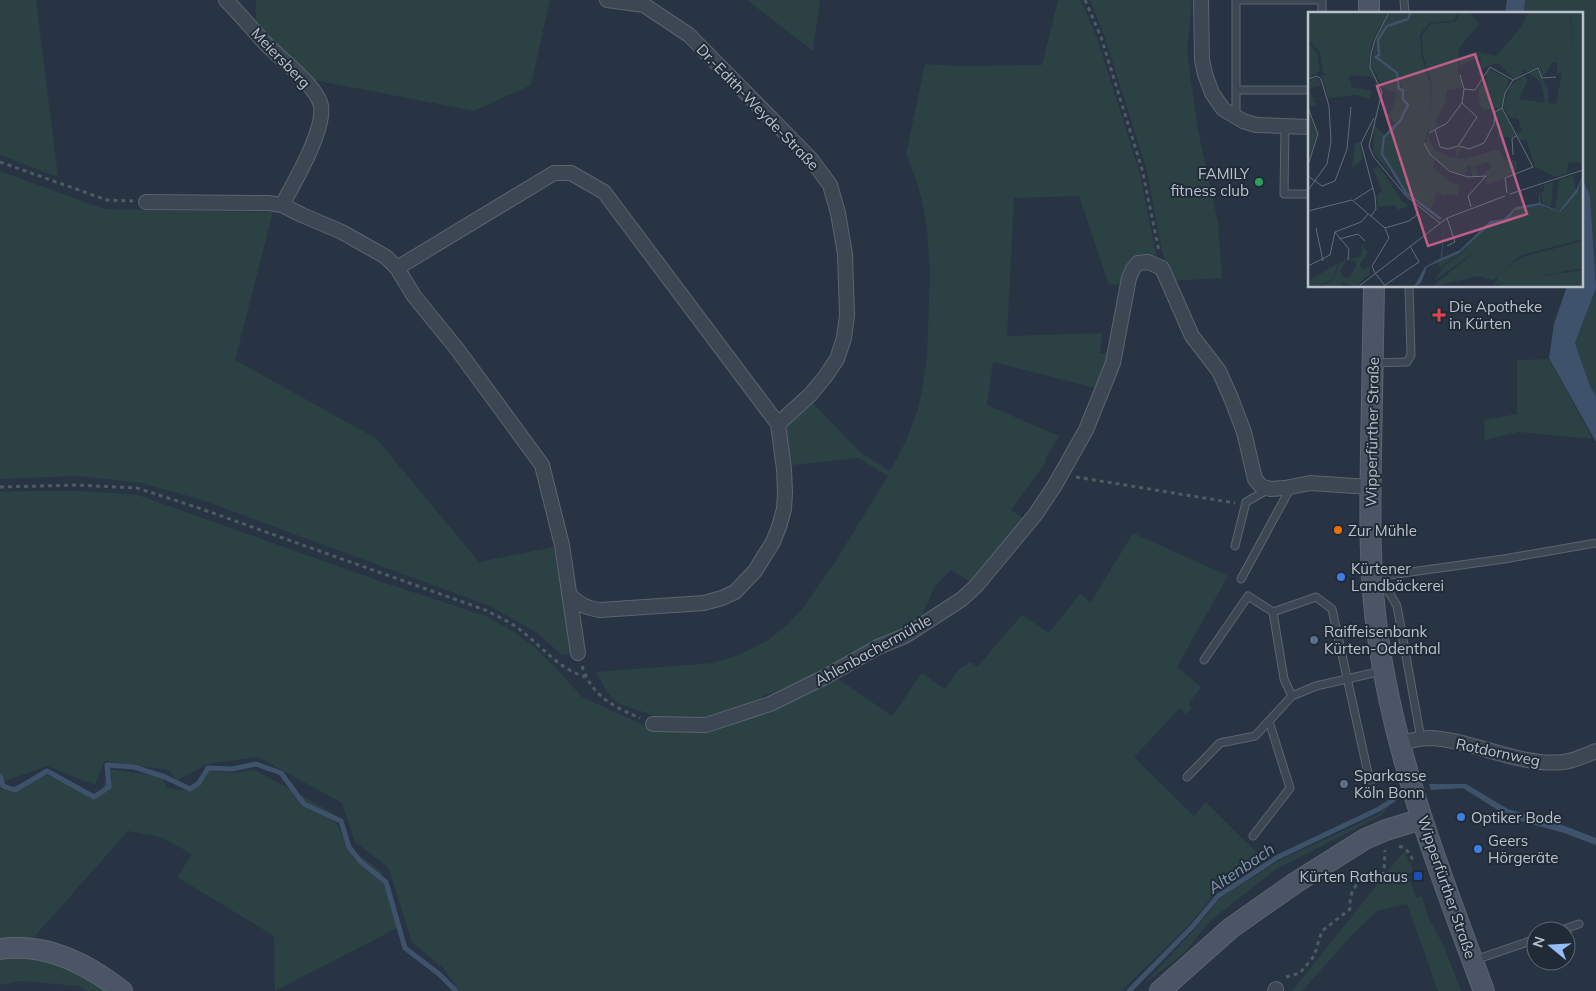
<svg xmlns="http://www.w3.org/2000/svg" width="1596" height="991" font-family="Mulish,sans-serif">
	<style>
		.green { fill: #2b4144 }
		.water { fill: #3f526b }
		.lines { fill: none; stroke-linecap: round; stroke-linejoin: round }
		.stream { stroke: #3f526b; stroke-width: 5 }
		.lane-casing { stroke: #5b6470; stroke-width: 9 }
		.street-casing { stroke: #5b6470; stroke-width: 16 }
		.secondary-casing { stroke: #5b6470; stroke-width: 22 }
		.path { stroke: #495e60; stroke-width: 3; stroke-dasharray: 4 4; stroke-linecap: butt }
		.lane { stroke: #3d4653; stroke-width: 7 }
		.street { stroke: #3d4653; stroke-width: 14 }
		.secondary { stroke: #4b5565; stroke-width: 20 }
		.leisure-dot { fill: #2e9e5b; stroke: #212b38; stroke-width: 2 }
		.health-dot { fill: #e0444e; stroke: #212b38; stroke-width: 2 }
		.food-dot { fill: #e8710a; stroke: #212b38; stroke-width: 2 }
		.shop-dot { fill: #3f7fe0; stroke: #212b38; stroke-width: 2 }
		.service-dot { fill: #5c6f8a; stroke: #212b38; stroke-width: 2 }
		.transit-dot { fill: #1a4fb4; stroke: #212b38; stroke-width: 2 }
		.labels { text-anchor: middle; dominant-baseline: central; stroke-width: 4; stroke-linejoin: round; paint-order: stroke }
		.street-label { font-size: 15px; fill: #bac1cc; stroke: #212b38 }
		.poi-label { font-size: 15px; fill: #bac1cc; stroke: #212b38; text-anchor: start }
		.water-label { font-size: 16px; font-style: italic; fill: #8398b2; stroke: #212b38 }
		.inset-river { fill: none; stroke: #3f526b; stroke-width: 2.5 }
		.inset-road { fill: none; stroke: #626c7a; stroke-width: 1 }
		.view { fill: #bf5c88; fill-opacity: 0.15; stroke: #bf5c88; stroke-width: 2.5 }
		.inset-edge { fill: none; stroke: #bac1cc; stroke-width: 2.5 }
	</style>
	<rect width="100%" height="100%" fill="#283443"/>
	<path class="green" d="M0 0H36L58 177 0 155Z
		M256 0H550L531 85 474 111 314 80 269 36 256 20Z
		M747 0H820L813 51Z
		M1058 0H1081L1097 38 1139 170 1157 259 1145 258 1123 284 1109 285 1079 196 1014 198 1007 336 1102 333 1100 353H1112L1099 389 993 362 987 405 1059 436 1045 460 1046 462 1011 510 1024 519 971 582 951 570 935 586 920 620 900 633 815 677 763 696 745 707 705 719 661 718 617 703 607 692 596 672 712 663 739 655 768 640 787 625 802 609 835 562 888 476 859 458 792 465 785 431 787 426 811 401 861 453 890 471 906 441 918 409 923 384 927 358 930 272 927 229 923 205 916 179 906 154 925 64 959 66 1042 65Z
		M1090 0H1192L1187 52 1198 130 1218 223 1222 278 1172 281 1162 251 1146 168 1104 35Z
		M1525 0H1596V396L1590 386 1575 343 1596 288 1590 195 1582 179V14H1524Z
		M0 171 104 209 273 212 235 360 377 439 479 562 554 547 571 654 562 655 537 633 490 606 199 499 141 483 78 476 0 479Z
		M1549 359 1593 439 1518 432 1485 440 1484 420 1517 414V360Z
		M28 491H78L138 495 385 583 486 616 516 633 534 647 555 667 582 697 652 729 706 731 834 676 892 716 922 673 945 689 959 669 971 662 977 667 1022 615 1049 633 1080 594 1091 602 1133 533 1228 576 1177 667 1201 687 1189 703 1192 708 1186 714 1180 708 1134 757 1194 816 1206 802 1265 861 1215 893 1189 925 1121 991H459L445 970 412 942 388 867 355 842 342 803 258 757 207 764 177 781 169 770 104 761 95 785 47 766 3 782 0 779V492Z
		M109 769 162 777 167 788 185 790 209 771 235 773 255 770 331 812 348 847 381 871 399 927 275 991 274 936 177 877 192 854 160 837 128 831 34 937 0 943V789L2 790 47 775 100 796Z
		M1392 802 1382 815 1275 870 1210 921 1186 951 1143 985 1194 930 1220 898 1280 860 1379 814Z
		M1405 852 1413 871 1408 874 1416 898 1422 896 1428 917 1444 946 1461 991H1438L1407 904 1377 911 1353 934 1302 991H1292L1401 855Z
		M26 957 62 965 108 991H88L78 986 22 981 0 985V958Z"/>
	<path class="water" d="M1507 0H1525L1524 14H1505Z
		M1582 179 1590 195 1596 288 1575 343 1590 386 1596 396V442L1549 358 1554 324 1567 286H1582Z
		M1429 784H1466L1508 809 1557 823 1596 838V845L1564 833 1510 818 1463 788 1431 790Z"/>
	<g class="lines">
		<path class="stream" d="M0 776 3 786 15 790 47 771 94 797 109 787 107 765 134 767 165 777 190 789 199 783 208 768 232 769 256 764 281 773 304 804 341 821 349 847 361 862 386 882 405 948 439 974 456 991
			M1129 991 1192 927 1218 896 1278 857 1379 809 1393 800"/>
		<g class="lane-casing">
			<path id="lane" d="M1236 0H1322V14
				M1404 0 1405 14
				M1236 90H1310
				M1236 117V0
				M1285 127 1284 194H1310
				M1374 363 1407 362 1411 355 1409 286
				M1235 546 1246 502 1269 489
				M1375 577 1504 559 1596 543
				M1380 577 1397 606 1421 739
				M1241 579 1291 487
				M1273 612 1284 679 1292 696
				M1204 660 1248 596 1273 612 1316 597 1332 609 1371 787
				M1187 777 1220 743 1255 736 1292 696 1316 686 1382 671
				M1253 836 1290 788 1269 721
				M1559 931 1579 924
				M1475 960 1536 939"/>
		</g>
		<g class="street-casing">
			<path id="street" d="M226 0C240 14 252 29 265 43 279 57 318 87 321 106 325 130 294 183 282 205
				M607 0 644 5 689 35 810 158 830 185 838 213 845 254 847 315 844 338 837 359 825 377 810 395 778 424
				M1201 0 1202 60 1205 74 1212 93 1223 109 1243 121 1256 125 1310 127
				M146 202 268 203 282 205 302 215 342 232 386 257 397 268 414 296 457 349 542 465 562 545 578 653
				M397 268 554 173H571L604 192 778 424 784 469 785 492 784 509 779 527 773 542 755 571 735 592 722 598 704 603 600 610C586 608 578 604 569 594
				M653 724 706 725 770 704 825 677 878 647 905 636 962 599 977 585 1035 515 1055 485 1086 430 1113 363 1129 278 1133 269 1138 263 1148 262 1162 268 1192 336 1219 371 1231 398 1244 432 1255 479 1261 486 1270 489 1285 488 1310 483 1370 487
				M1400 743C1410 741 1420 738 1430 738 1473 740 1521 767 1563 762 1574 761 1586 755 1596 751
				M1275 991 1276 989"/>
		</g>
		<g class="secondary-casing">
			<path id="secondary" d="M1369 14V0
				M1374 286C1373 342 1372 397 1371 452 1370 514 1369 576 1378 637 1395 759 1441 876 1484 991
				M0 949C45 942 88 964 122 991
				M1160 991 1231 928 1295 883 1365 839 1386 830 1422 819"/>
		</g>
		<path class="path" d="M1085 0 1101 37 1142 169 1159 251
			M0 162 107 200 133 201
			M1076 477 1235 503
			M0 487 77 485 137 488 196 507 488 611C498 617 510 622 519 629 542 646 558 669 586 677
			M582 666C592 696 612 706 640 718
			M1399 846C1407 849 1410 853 1413 861
			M1286 977 1300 973 1314 956 1322 931 1350 909C1349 890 1357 877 1377 879L1384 873 1385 850"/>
		<use href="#lane" class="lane"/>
		<use href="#street" class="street"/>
		<use href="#secondary" class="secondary"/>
	</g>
	<circle class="leisure-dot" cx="1259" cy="182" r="5"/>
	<path class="health-dot" d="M1436.5 307.5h5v5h5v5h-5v5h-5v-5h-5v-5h5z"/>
	<circle class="food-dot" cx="1338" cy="530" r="5"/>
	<g class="shop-dot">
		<circle cx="1341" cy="577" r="5"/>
		<circle cx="1461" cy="817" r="5"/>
		<circle cx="1478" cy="849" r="5"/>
	</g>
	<g class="service-dot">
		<circle cx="1314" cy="640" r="5"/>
		<circle cx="1344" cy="784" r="5"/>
	</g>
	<rect class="transit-dot" x="1413" y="871" width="10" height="10" rx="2.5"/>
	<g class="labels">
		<g class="street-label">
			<text transform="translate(281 58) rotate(46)">Meiersberg</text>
			<text transform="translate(758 107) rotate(46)">Dr.-Edith-Weyde-Straße</text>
			<text transform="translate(1372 432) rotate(-89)">Wipperfürther Straße</text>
			<text transform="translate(873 650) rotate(-29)">Ahlenbachermühle</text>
			<text transform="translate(1498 752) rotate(12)">Rotdornweg</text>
			<text transform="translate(1447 887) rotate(71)">Wipperfürther Straße</text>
		</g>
		<g class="poi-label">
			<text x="1249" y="173" text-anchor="end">FAMILY<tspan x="1249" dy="17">fitness club</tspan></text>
			<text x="1449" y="306">Die Apotheke<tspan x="1449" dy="17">in Kürten</tspan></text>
			<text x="1348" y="530">Zur Mühle</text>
			<text x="1351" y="568">Kürtener<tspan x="1351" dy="17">Landbäckerei</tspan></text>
			<text x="1324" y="631">Raiffeisenbank<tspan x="1324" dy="17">Kürten-Odenthal</tspan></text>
			<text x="1354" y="775">Sparkasse<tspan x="1354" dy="17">Köln Bonn</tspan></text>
			<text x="1471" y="817">Optiker Bode</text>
			<text x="1488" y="840">Geers<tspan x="1488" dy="17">Hörgeräte</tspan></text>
			<text x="1408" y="876" text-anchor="end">Kürten Rathaus</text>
		</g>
		<g class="water-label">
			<text transform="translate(1241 868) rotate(-34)">Altenbach</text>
		</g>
	</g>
	<g transform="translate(1308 12)">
		<rect width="275" height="275" fill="#283443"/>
		<path d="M0 0H80L64 31 61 50 73 80 70 88V76L64 65 43 63 39 67 15 61 12 40 0 28ZM82 0H103L99 6 82 12 74 21 67 45 87 61 99 93 97 102 88 112 77 102 83 100 89 82 75 76 63 53 69 25ZM104 0H150L146 8 122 11 112 22 114 45 122 72V111L116 131 127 148 125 155 143 171 151 173 150 184 139 182 135 184 129 180 123 197 98 181 74 141 78 124 98 102 100 93 88 60 68 45 71 29 82 13 100 7ZM152 0H161L171 12 151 36 150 59 155 76 139 78 136 94 127 108 131 115 121 120 124 72 115 44 114 23 123 12 147 10ZM221 0H262L265 43 263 0H275V150L260 151 259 160 275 152 264 159 248 165 227 155 218 127 212 129 208 121 214 119 210 106H202L195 94 203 73 215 64 220 67 211 87 237 91 233 70 221 61 230 57 240 77V91L248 92 254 60 249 63V50L244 51 235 65 231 55 219 60 215 57 216 61 206 67 190 51 173 57 172 44 152 54V45L169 40 188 44 211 18ZM0 31 9 41 12 59 0 66ZM181 57 201 67 193 95 207 123 204 125H189L192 115 189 112H193L190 107 188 110 189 96 176 98 172 93 170 76 178 67 179 63H176ZM18 62 43 68 44 75 64 79 62 87 48 83 20 86 13 63ZM9 65 13 73 1 77 5 86H14L6 87 8 93 2 94 0 70ZM0 98 9 121 3 141 0 140ZM66 113 77 123 74 142 83 162 65 140ZM120 124 126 137 139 144 149 146 147 136 150 135 154 136 149 146 156 147 191 137 195 148H204L179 166 175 162 183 156 181 150 167 154 170 163 164 165 163 153 159 154 158 162 149 161 135 154 123 141 117 132ZM47 131H52L55 147 44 156ZM205 148 209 150 208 161 179 173 177 168ZM71 154 94 189 100 194 90 198 87 193 70 195 69 183 74 179 65 157ZM265 163 268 179 251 198H247L251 168ZM275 166V227L213 243 185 268 170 264 124 275 169 238 126 269 137 253 153 242 161 233 152 242 136 252 133 256 129 249 151 241 184 211 202 205 210 196 232 193 251 200 269 181ZM245 170 243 195 234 191 233 180H236V173ZM275 229V256L185 273 193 260 214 245ZM54 232 60 241 52 252 54 258 62 254V262L47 275 35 271 32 275H12L25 268 32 250 39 248 32 258 36 266 42 265 48 254 47 249 40 248 53 244ZM30 251 25 267 10 275H0V269ZM275 258V275H186L201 269Z" fill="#2b4144"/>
		<path d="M275 163 269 181 252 200 232 193 207 198 200 207 181 214 151 241 119 255 113 271 106 275 117 255 133 246 136 210 134 246 152 238 182 209 196 207 208 195 231 191 232 178V191L251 199 268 178Z" fill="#3f526b"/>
		<path class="inset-river" d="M103 0 100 7 79 14 70 28 71 43 68 45 89 61 91 77 95 78V87L100 93 92 109 76 125 74 142 98 181 133 207"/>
		<path class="inset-road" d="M81 0 67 28 63 42 62 55 74 80 61 134 65 144 98 184 132 211M0 67 9 64 13 67 21 94 23 129 19 152 0 178M156 77 167 78 182 55 205 68M0 96 10 122 0 153M127 118 132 135 140 137 150 134 169 105 154 91M121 121 139 111 154 91 156 77 152 63M116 131 122 142 141 159 160 165 178 164 160 184 163 195M151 134 161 137 176 131 186 112 187 100 194 96M205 143 204 126 208 124M0 164 14 174 27 169 39 137 43 95M199 181 197 166 225 155 194 96 197 81 205 68 230 56 234 66 248 65M202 182 275 158M46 188 65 176M0 199 44 188 77 216 81 226 64 254 67 261M63 204 68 197 67 184 53 131 66 106M139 206 147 230 139 234M8 216 15 249M77 216 101 209 110 202M27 220 53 210 60 202M27 220 41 237 40 248M31 227 50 222 57 229M0 254 22 243 27 220M67 261 78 275M77 273 111 250 102 234M50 275 139 206 197 184"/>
		<path class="view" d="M167 42 219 202 120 234 69 74Z"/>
		<rect width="275" height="275" class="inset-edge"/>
	</g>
	<g transform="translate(1551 946) rotate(288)"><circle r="24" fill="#212b38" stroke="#5e6773"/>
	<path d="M0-4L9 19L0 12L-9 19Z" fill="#96bcf5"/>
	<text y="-8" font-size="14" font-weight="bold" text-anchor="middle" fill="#bac1cc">N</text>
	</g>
</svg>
